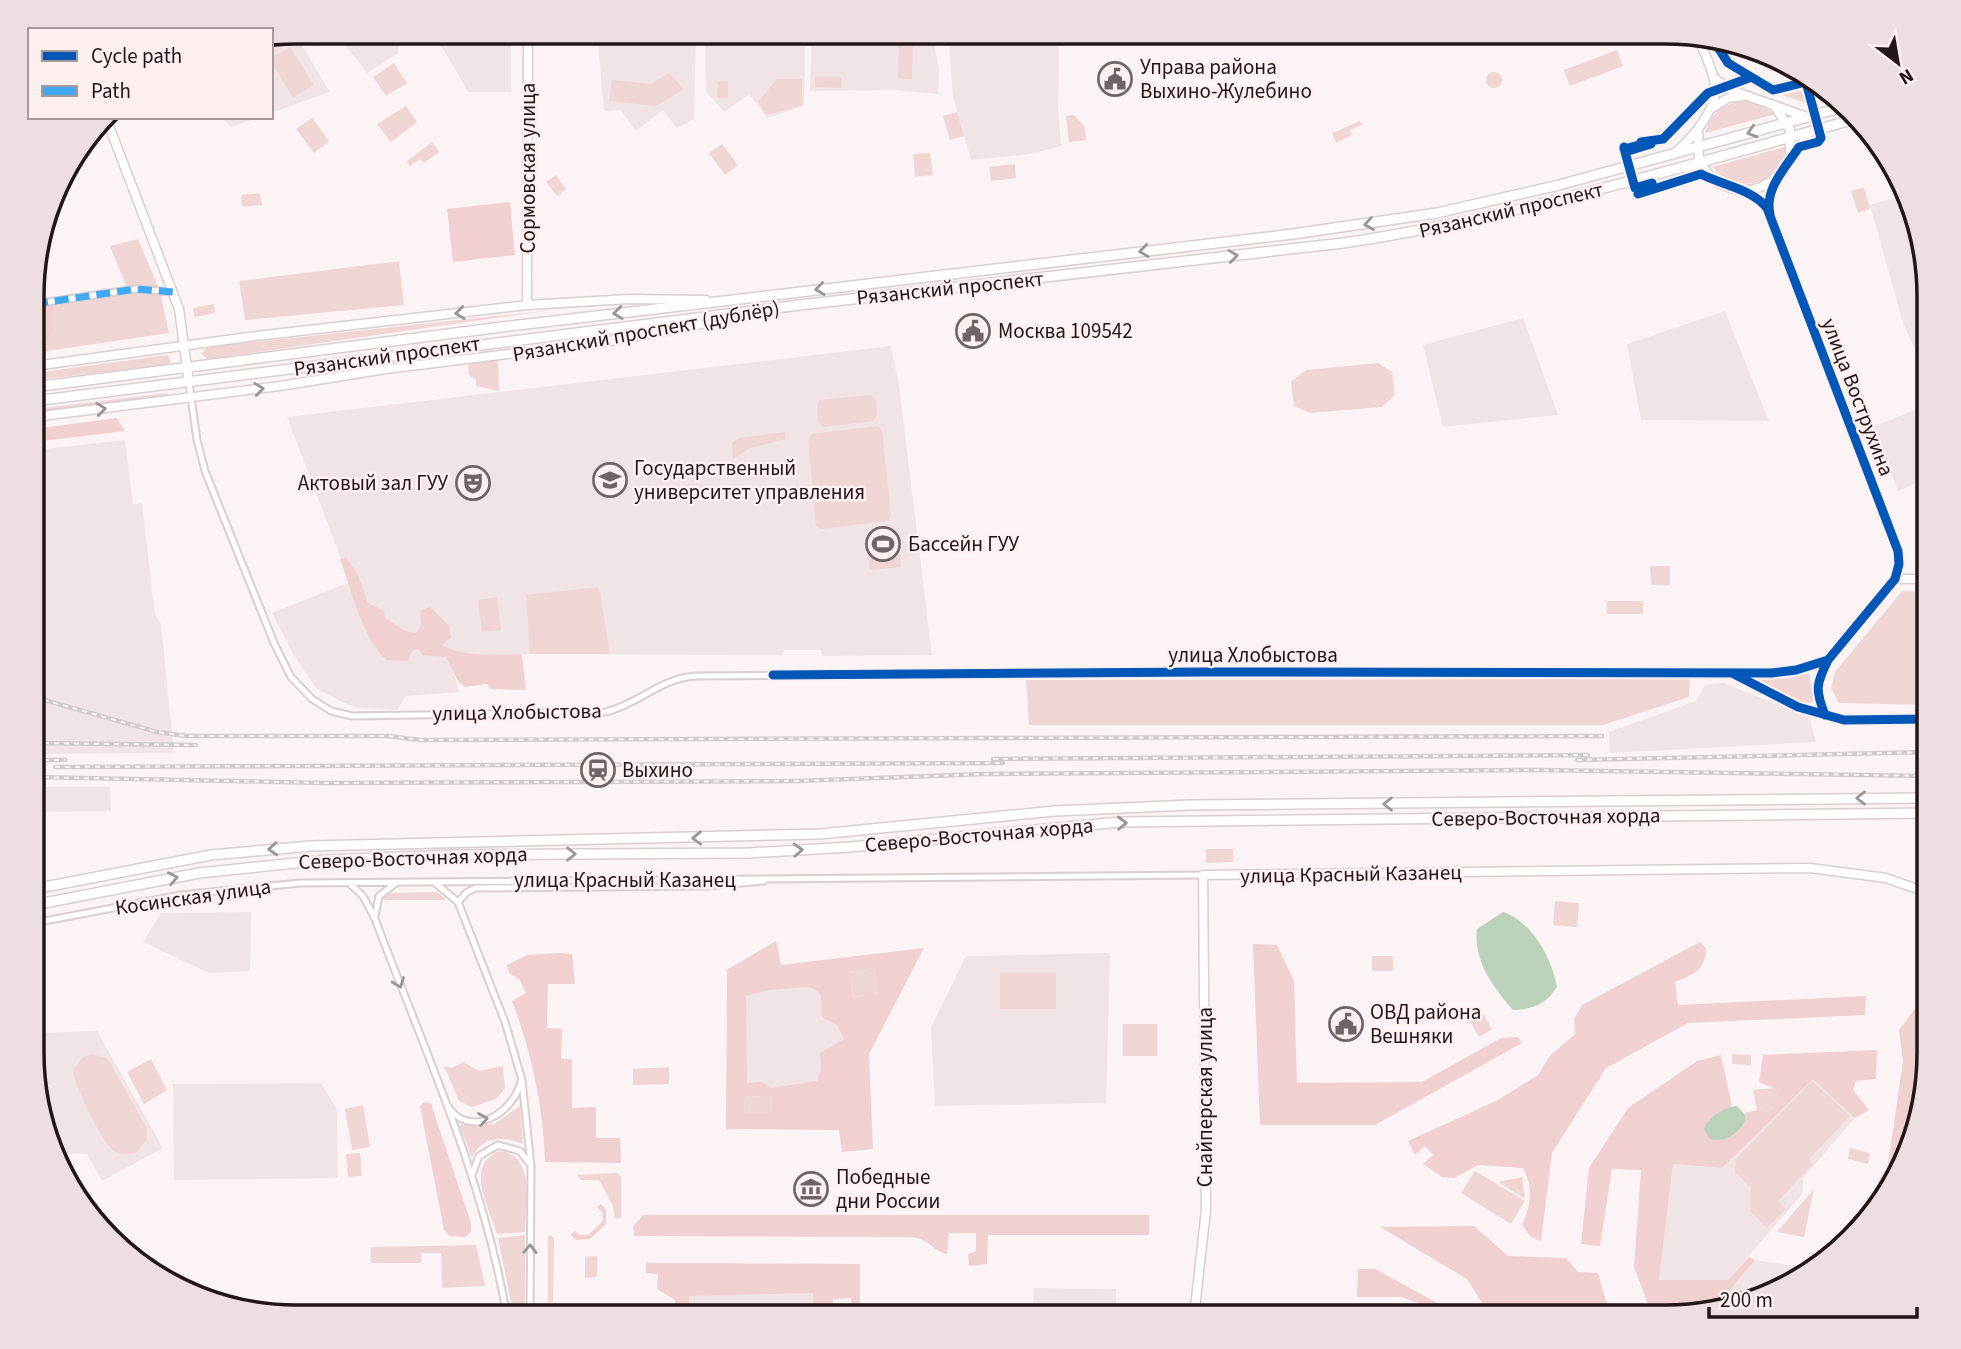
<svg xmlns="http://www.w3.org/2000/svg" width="1961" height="1349" font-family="'Source Sans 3',sans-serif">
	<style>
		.built { fill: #f1e4e4 }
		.green { fill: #f0d5d5 }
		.forest { fill: #f0d0d1; fill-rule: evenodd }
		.water { fill: #bad1ba }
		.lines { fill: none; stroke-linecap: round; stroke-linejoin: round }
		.street-casing { stroke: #d9cfcf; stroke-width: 9 }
		.secondary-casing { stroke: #d9cfcf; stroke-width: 11 }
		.primary-casing { stroke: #d9cfcf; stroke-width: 12 }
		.street { stroke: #fffdfd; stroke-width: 5 }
		.secondary { stroke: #fffdfd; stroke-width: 8 }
		.primary { stroke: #fffdfd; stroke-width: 9 }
		.rail-casing { stroke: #cecccc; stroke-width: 4.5 }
		.rail { stroke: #fff0f0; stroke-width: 2; stroke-dasharray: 5; stroke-linecap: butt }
		.quiet { stroke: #3fa9f5; stroke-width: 7; stroke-dasharray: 14 7; stroke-linecap: butt }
		.cycleway-casing { stroke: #fff0f0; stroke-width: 13 }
		.cycleway { stroke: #0057b8; stroke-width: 9 }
		.oneway { stroke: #9c9595 }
		.labels { text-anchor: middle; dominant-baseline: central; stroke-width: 5; stroke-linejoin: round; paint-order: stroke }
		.poi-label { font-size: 21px; fill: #221616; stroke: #fff0f0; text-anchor: start }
		.street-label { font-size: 21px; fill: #221616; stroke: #fff0f0 }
		.rim { fill: none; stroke: #221616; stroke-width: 3.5 }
	</style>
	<rect width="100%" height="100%" fill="#fcf4f4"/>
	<path class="built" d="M294 32 330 92 271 113V36Z
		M305 32H399L398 53 367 73 341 39 314 47Z
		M430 32H511V92H468L435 35Z
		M597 32H696L694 119 677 128 663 110 636 131 620 110 604 111Z
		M705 32H805L804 106 767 118 749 94 724 112 706 91Z
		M812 32H932L939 69 938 94 894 90 810 91Z
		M948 32H1059L1058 112 1061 146 1030 154 971 160 953 97Z
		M220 117H260L231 127Z
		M1904 195 1929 279V380L1903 323 1870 205Z
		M1725 311 1769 421 1641 420 1627 344Z
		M1523 318 1558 415 1443 427 1423 345Z
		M891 346 899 386 932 655 822 656 821 650H784L783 655 534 654 450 659 459 692 406 696 397 710 359 708 342 702 316 688 293 654 272 613 350 582 287 417Z
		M1917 409 1929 439V478L1898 491 1873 427Z
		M125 440 133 504 142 503 155 615 161 624 174 753 34 754V458L37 457 36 450Z
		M1724 683 1809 717 1816 742 1610 753 1609 732 1696 701 1705 685Z
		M34 787H110L111 811 39 812 38 834H34Z
		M251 912 250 971 209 973 143 942 161 913Z
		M1110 953 1106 1103 935 1106 931 1027 966 956Z
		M842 984 846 1091 735 1095 732 988Z
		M97 1031 163 1148 102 1181 87 1154 56 1153 34 1087V1033Z
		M1813 1078 1855 1118 1803 1178V1193L1728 1280H1659L1673 1164 1722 1168Z
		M321 1083 337 1110 338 1178 174 1180 173 1084Z
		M1755 1260 1809 1268 1782 1290 1718 1305Z
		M1034 1288 1116 1289V1317H1033Z
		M813 1293 814 1317H689L688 1296Z
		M1421 1304V1317H1269V1305Z"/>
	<path class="green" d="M899 33 913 34 912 79 898 78Z
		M290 47 314 85 293 98 271 61V58Z
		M1617 50 1623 66 1570 86 1564 70Z
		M394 63 407 83 386 96 373 77Z
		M1486 80a8 8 0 1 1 16 0a8 8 0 1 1-16 0Z
		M669 73 684 89 656 106 609 101 612 80 651 84Z
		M815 77H842L841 88 815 87Z
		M777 79H802V105L767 115 758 102Z
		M718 81H728V98H717Z
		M1805 90 1809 104 1782 95Z
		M1751 101 1776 114 1705 133C1711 111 1729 100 1751 101Z
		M406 106 417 122 391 142 377 124Z
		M957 112 964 136 950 140 943 116Z
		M1074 115 1085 127 1086 140 1069 142 1066 116Z
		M312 118 329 141 314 153 296 129Z
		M1360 121 1362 125 1350 130 1352 135 1336 143 1332 133Z
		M432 142 439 152 424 163 420 159 410 166 406 162Z
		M722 144 738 165 725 175 709 153Z
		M1788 146C1781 185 1737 196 1712 167Z
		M930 153 933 175 915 177 913 154Z
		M1015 164 1016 178 991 181 989 167Z
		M556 175 566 189 557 196 546 182Z
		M1864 187 1870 209 1858 213 1851 191Z
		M260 193 262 205 242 207 241 195Z
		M138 239 160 291 169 333 34 353V305L128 291 110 246Z
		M399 261 404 305 245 320 239 281Z
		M214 304 215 313 195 317 193 308Z
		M552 310 208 359 201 354 207 347Z
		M168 355 171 361 168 365 34 380V373Z
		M498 360 499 391 476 386V380L469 375 468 364Z
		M1378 363 1392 372 1395 395 1382 407 1310 413 1294 406 1291 382 1306 370Z
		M168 393V397L34 413V409Z
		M871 395 876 400 877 415 873 421 823 427 818 422 817 405 820 400Z
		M878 426 882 430 891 516 888 521 821 529 816 526 808 440 812 434Z
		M785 432 786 439 750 448 733 459 732 443 739 438Z
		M898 533 901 567 870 570 867 536Z
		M1650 566H1670V585H1651Z
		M599 587 610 654H530L526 595Z
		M1902 591 1929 592V705L1839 703 1831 688 1835 672Z
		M497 597 501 630 482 632 478 600Z
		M1607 601H1643V614H1607Z
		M1809 673 1813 701 1808 704 1785 697 1754 680 1789 678Z
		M1690 679 1689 697 1603 725H1029L1026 680Z
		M1206 849H1233V862L1206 863Z
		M437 892 446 900H381L389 893Z
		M1555 901 1579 903 1577 927 1553 925Z
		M1372 956H1393V971H1372Z
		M875 968 880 993 853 997 849 972Z
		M1000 973H1056V1009H1000Z
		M1482 1012 1492 1029 1479 1037 1469 1020Z
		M1123 1024H1157V1056H1123Z
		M92 1054 106 1058 111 1064 146 1127 147 1139 137 1152C130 1154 122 1156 116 1152 103 1146 74 1084 73 1070L83 1057Z
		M1732 1054 1751 1055V1065L1732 1064Z
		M151 1059 167 1090 144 1104 127 1072Z
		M463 1062 479 1071 503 1066 505 1088 496 1099 472 1107 459 1101 444 1066 452 1068Z
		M669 1067V1084L633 1085V1069Z
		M1812 1081 1850 1116 1809 1159 1813 1164 1778 1201 1786 1209 1767 1228 1750 1211 1751 1188 1735 1172 1736 1159Z
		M1773 1088 1778 1094 1776 1106 1767 1112 1757 1110 1753 1090Z
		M745 1096 772 1097 771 1113H744Z
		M363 1105 370 1147 352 1150 345 1109Z
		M520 1106 523 1144C504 1136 481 1136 472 1158L459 1125 494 1124Z
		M1850 1148 1870 1153 1868 1164 1848 1159Z
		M499 1151C536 1154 526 1205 525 1232L497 1234C489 1208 464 1165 499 1151Z
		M360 1153 362 1176 348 1177 346 1154Z
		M1475 1171 1525 1201 1511 1224 1461 1193Z
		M617 1173 621 1177V1218L615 1219 613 1206 599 1180H581L577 1175Z
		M1522 1177 1525 1199 1498 1182Z
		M1814 1189 1804 1237 1777 1232Z
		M525 1235V1317H514L498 1238Z
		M551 1235 554 1238 553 1301 548 1304V1236Z
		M476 1245 485 1286 442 1288 441 1253H421V1263H371V1247Z
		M597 1256V1277L585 1278V1257Z"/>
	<path class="forest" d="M510 202 515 255 453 262 447 209Z
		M54 304 53 332 46 341 34 340V307Z
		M117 418 125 431 34 442V429Z
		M346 557 358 575 368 603 384 611 385 618 405 631 416 633 421 626 420 611 430 607 449 626 451 638 442 645C467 659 494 653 522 655L526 690 491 689 487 684 465 687 458 681 446 657 423 655 418 649 412 651 408 661 386 660C361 635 352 591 340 559Z
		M776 941 781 965 924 948 869 1054 873 1149 842 1152 839 1130 726 1129 727 970ZM875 968 879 993 853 997 849 972ZM807 987C828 992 819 1001 822 1017L837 1025 844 1039 820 1053 821 1070 817 1081 771 1088 762 1082 747 1083 746 996 768 990ZM745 1096 772 1097 771 1113H744Z
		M1700 942 1706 948C1706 970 1693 975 1675 982L1678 1005 1866 996 1865 1015 1688 1023 1606 1068 1552 1153 1541 1241 1530 1236 1522 1225C1531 1204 1534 1189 1523 1168L1478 1165 1454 1178 1442 1177 1423 1164 1433 1155 1425 1146 1415 1155 1408 1141 1498 1100 1538 1075 1549 1057 1575 1034 1574 1019 1582 1005Z
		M1253 944 1277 945 1294 981 1297 1083 1422 1082 1501 1038 1518 1037 1522 1043 1375 1125H1260Z
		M561 953 572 954 575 984H548L547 1028 562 1029 561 1059H572V1108L596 1107V1138H620L621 1163 545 1162C543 1104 532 1054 512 1001L526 993 520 980 509 973 507 965 527 955Z
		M1929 999V1070L1915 1138 1883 1199 1903 1061 1899 1030 1920 1002Z
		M1877 1050 1876 1079 1856 1081 1853 1090 1869 1110 1855 1118 1813 1079 1722 1168 1673 1164 1659 1280H1728L1749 1257 1755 1260 1718 1305 1653 1317 1634 1267 1641 1170 1612 1169 1600 1246 1581 1244 1589 1168 1628 1108 1697 1061 1721 1055 1732 1106 1708 1121 1746 1116 1745 1113 1757 1110 1767 1112 1776 1106 1778 1094 1773 1088 1759 1082 1763 1055Z
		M425 1102 431 1104 471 1223V1232L465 1237 449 1236 444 1230 420 1106Z
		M601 1204 606 1210V1224L590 1239 576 1240 571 1235 575 1231 579 1235H588L603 1221 602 1212 597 1207Z
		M643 1215H1149V1235H988L987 1264 969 1266 968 1254 976 1251V1233H949L947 1254C931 1251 932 1239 910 1237L634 1236 633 1227Z
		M1474 1226 1508 1256 1566 1258 1578 1272 1598 1273 1611 1317H1567L1564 1307 1542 1304 1540 1317H1491L1467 1279 1380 1227Z
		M646 1263 860 1264V1317H852L851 1298 833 1299V1317H814L813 1293 689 1296V1317H676L675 1300 657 1289 658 1274 646 1273Z
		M1358 1269H1375L1443 1306 1452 1317H1421V1304L1401 1297H1357Z"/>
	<path class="water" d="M1503 912C1532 921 1552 959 1557 987 1545 1005 1533 1009 1513 1010 1493 987 1473 960 1477 929Z
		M1737 1106 1746 1116C1744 1131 1724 1144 1710 1139L1704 1129C1708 1117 1724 1107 1737 1106Z"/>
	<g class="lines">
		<g class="street-casing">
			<path id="street" d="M34 304 136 289 173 292
				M189 383 197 440 205 471 274 643 291 677 312 699 331 711 352 716 606 712C639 704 662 677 697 676L1203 672 1771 673 1796 670 1828 660
				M1732 673 1798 707 1825 715
				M434 882 458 902 505 1022 522 1080 531 1166 530 1317
				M349 883 363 896 375 919C424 1049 484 1179 507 1317
				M458 902 467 892 476 888 708 886 764 881
				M375 916 379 896 396 883
				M34 923 181 895 300 883 1203 875
				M447 1105C469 1141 514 1113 521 1081
				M472 1175 479 1156 498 1145 520 1151 529 1163"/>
		</g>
		<g class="secondary-casing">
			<path id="secondary" d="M1714 78 1731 90 1807 117
				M1774 105 1790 130V157
				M1711 109 1728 98 1744 96
				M106 118 179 309 189 383
				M1698 130 1699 161 1710 176
				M1676 152C1692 138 1717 110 1715 87 1714 70 1703 51 1697 35
				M1683 167C1698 170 1710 179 1723 185 1767 206 1789 161 1810 132
				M1742 190 1760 200 1770 214 1898 551 1899 564 1895 579C1877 605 1816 661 1817 689 1817 698 1822 707 1825 715L1844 720 1929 719
				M1769 211V196L1777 180
				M527 305 528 32
				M34 366 256 336 527 305 630 299 706 300
				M34 417 280 386 386 369 605 342 745 316
				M1895 579H1929
				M1194 1317 1206 1210 1203 875 1810 868 1886 878 1929 893"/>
		</g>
		<g class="primary-casing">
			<path id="primary" d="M34 387 502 327 1293 234 1437 213 1559 185 1844 107
				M34 401 800 305 1343 243C1517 217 1686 166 1855 119
				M34 889 211 855 311 846 820 834 1055 811 1190 805 1929 798
				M34 905 199 873 325 860 450 855 748 853 850 847 1121 822 1929 813"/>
		</g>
		<use href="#street" class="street"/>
		<use href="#secondary" class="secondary"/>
		<use href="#primary" class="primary"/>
		<g class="rail-casing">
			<path id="rail" d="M34 697 157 732 186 736H388L420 740 1602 736
				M34 743 196 745
				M993 759 1588 755
				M34 760H65
				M1577 760 1929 752
				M55 767 1003 763
				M34 777 326 783 797 781 984 774 1539 770 1929 776"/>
		</g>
		<use href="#rail" class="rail"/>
		<path class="quiet" d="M34 304 136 289 173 292"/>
		<g class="cycleway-casing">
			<path id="cycleway" d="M1712 38 1728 63 1773 90 1806 82 1821 138 1818 142 1799 147C1786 167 1764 189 1770 214
				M1641 142 1663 139 1708 93 1749 78
				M1624 147V149L1650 142 1651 144 1625 152 1635 188 1652 183
				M1638 194 1701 174C1722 185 1752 189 1767 208L1898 551 1899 564 1895 579 1828 660C1816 684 1815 690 1825 715
				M1732 673 1798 707 1844 720 1929 719
				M773 675 1203 672 1771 673 1796 670 1828 660"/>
		</g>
		<use href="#cycleway" class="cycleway"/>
	</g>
	<defs><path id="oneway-chevron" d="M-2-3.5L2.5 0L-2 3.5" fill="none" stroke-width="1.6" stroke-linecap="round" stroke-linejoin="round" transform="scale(1.75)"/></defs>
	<g class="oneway">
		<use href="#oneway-chevron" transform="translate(1752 132) rotate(164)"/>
		<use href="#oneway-chevron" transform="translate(1369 224) rotate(171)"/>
		<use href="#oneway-chevron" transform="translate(1144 251) rotate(173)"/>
		<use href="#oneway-chevron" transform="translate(1233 256) rotate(-7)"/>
		<use href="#oneway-chevron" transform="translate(820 289) rotate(173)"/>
		<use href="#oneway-chevron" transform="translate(460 313) rotate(173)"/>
		<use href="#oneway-chevron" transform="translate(618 313) rotate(173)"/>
		<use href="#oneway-chevron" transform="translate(259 389) rotate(-7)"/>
		<use href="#oneway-chevron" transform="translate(101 409) rotate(-7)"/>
		<use href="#oneway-chevron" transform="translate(1861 798) rotate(180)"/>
		<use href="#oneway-chevron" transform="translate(1388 804) rotate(180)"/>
		<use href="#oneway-chevron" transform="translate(1122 823) rotate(-2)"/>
		<use href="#oneway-chevron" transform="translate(697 838) rotate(179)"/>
		<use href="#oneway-chevron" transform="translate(273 849) rotate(176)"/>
		<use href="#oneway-chevron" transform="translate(798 850) rotate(-3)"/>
		<use href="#oneway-chevron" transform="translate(571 854)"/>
		<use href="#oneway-chevron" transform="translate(173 878) rotate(-11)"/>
		<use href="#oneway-chevron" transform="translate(399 983) rotate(69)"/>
		<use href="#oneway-chevron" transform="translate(483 1119) rotate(-10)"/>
		<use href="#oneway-chevron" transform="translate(530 1249) rotate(-89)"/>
	</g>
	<defs>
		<g id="civic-ring" transform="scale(1.75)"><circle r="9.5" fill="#fff0f0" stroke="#6e6464" stroke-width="1.5"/><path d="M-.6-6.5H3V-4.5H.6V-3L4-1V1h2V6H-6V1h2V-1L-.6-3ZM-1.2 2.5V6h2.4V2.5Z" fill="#6e6464"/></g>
		<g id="university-ring" transform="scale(1.75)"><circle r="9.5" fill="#fff0f0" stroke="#6e6464" stroke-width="1.5"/><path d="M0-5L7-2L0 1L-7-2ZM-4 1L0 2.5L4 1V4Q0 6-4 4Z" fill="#6e6464"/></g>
		<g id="theatre-ring" transform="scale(1.75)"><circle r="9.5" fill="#fff0f0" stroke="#6e6464" stroke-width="1.5"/><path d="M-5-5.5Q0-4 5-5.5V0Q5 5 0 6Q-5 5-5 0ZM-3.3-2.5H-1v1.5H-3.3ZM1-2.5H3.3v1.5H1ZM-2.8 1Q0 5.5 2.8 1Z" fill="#6e6464"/></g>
		<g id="stadium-ring" transform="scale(1.75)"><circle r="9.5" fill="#fff0f0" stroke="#6e6464" stroke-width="1.5"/><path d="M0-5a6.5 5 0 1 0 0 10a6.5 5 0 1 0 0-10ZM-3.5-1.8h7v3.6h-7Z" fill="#6e6464"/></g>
		<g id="station-ring" transform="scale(1.75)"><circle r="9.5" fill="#fff0f0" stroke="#6e6464" stroke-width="1.5"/><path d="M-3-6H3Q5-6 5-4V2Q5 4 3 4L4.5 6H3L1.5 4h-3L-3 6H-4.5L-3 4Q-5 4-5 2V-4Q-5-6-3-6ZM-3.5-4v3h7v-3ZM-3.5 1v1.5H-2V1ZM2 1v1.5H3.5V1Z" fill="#6e6464"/></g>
		<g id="museum-ring" transform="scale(1.75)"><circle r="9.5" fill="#fff0f0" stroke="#6e6464" stroke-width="1.5"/><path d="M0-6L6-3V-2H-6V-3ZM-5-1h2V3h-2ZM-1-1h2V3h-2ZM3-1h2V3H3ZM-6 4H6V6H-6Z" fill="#6e6464"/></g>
	</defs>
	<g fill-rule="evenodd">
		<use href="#civic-ring" x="1115" y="79"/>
		<use href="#civic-ring" x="973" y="331"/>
		<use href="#university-ring" x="610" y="480"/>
		<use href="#theatre-ring" x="473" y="483"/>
		<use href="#stadium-ring" x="883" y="544"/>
		<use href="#station-ring" x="598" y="770"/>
		<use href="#civic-ring" x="1346" y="1024"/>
		<use href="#museum-ring" x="811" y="1189"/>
	</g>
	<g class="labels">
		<g class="poi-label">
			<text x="1140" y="67">Управа района<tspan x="1140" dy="24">Выхино-Жулебино</tspan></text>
			<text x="998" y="331">Москва 109542</text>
			<text x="634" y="468">Государственный<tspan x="634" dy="24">университет управления</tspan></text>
			<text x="448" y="483" text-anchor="end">Актовый зал ГУУ</text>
			<text x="908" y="544">Бассейн ГУУ</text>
			<text x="622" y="770">Выхино</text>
			<text x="1370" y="1012">ОВД района<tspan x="1370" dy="24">Вешняки</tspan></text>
			<text x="836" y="1177">Победные<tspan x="836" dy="24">дни России</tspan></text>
		</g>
		<g class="street-label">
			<text transform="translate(528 168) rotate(-90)">Сормовская улица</text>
			<text transform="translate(1511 210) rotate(-13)">Рязанский проспект</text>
			<text transform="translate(950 288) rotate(-6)">Рязанский проспект</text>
			<text transform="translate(646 331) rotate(-10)">Рязанский проспект (дублёр)</text>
			<text transform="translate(387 356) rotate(-8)">Рязанский проспект</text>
			<text transform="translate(1858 397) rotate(69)">улица Вострухина</text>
			<text x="1253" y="655">улица Хлобыстова</text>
			<text transform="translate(517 712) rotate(-1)">улица Хлобыстова</text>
			<text transform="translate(1546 817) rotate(-1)">Северо-Восточная хорда</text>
			<text transform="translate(979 835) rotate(-5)">Северо-Восточная хорда</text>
			<text transform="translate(413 858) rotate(-2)">Северо-Восточная хорда</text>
			<text transform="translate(1351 874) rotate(-1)">улица Красный Казанец</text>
			<text x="625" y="880">улица Красный Казанец</text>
			<text transform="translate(193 897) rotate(-8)">Косинская улица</text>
			<text transform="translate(1205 1097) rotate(-90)">Снайперская улица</text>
		</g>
	</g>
	<path d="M0 0H1961V1349H0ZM296 44H1665A252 252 0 0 1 1917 296V1053A252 252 0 0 1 1665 1305H296A252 252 0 0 1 44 1053V296A252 252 0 0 1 296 44Z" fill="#eddfdf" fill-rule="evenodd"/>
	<path class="rim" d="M296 44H1665A252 252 0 0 1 1917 296V1053A252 252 0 0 1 1665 1305H296A252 252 0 0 1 44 1053V296A252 252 0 0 1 296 44Z"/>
	<rect x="28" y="28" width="245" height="91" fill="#fff0f0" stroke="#a79999" stroke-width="2"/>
	<rect x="42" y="51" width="35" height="10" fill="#0057b8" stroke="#a79999" stroke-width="2"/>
	<text x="91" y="63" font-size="21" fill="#221616">Cycle path</text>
	<rect x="42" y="86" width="35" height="10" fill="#3fa9f5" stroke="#a79999" stroke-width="2"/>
	<text x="91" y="98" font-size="21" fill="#221616">Path</text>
	<g transform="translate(1898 63) rotate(149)" stroke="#fff0f0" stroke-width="5" paint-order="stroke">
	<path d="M0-5L12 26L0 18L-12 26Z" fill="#221616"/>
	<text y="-10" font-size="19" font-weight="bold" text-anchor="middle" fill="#221616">N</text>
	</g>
	<path d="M1709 1307v10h208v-10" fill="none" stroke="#221616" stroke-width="3.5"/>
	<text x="1720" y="1307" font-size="21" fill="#221616" stroke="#fff0f0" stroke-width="5" paint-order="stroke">200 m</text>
</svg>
